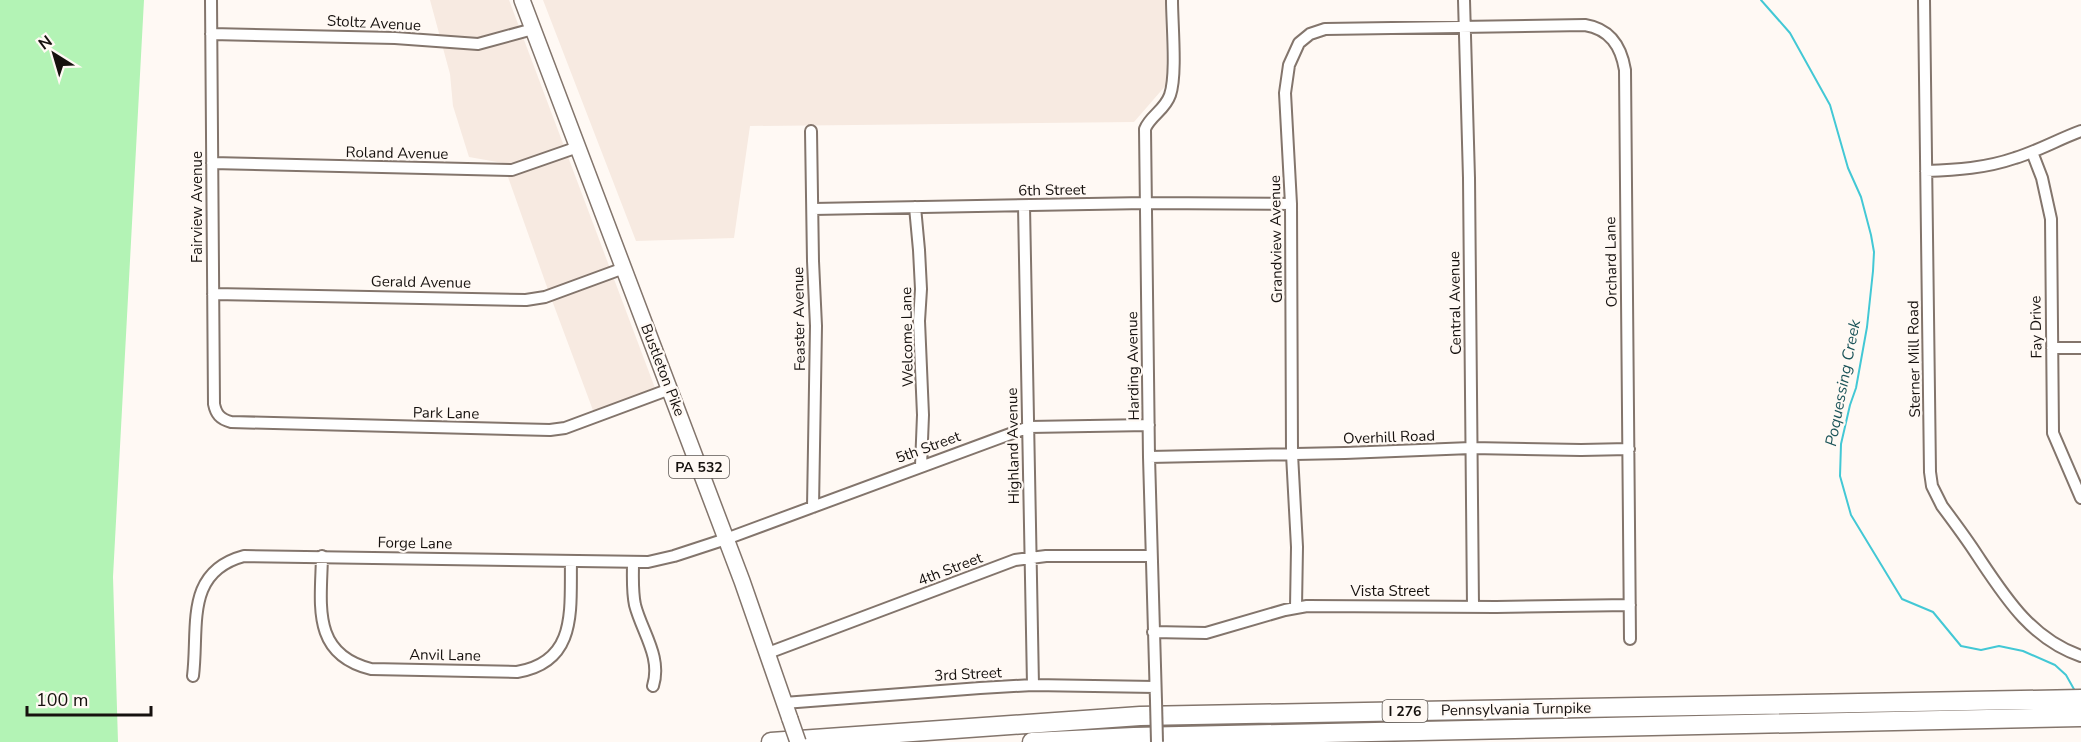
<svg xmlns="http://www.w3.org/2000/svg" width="2081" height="742" font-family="'Nunito Sans',sans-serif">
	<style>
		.built { fill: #f7eae1 }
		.green { fill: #b3f3b5 }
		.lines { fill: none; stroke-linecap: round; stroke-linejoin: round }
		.stream { stroke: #43c8d5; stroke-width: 2 }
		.street-casing { stroke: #83756c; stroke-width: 14 }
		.primary-casing { stroke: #83756c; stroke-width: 18 }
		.highway-casing { stroke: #83756c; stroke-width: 21 }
		.street { stroke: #fff; stroke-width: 10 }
		.primary { stroke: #fff; stroke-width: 15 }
		.highway { stroke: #fff; stroke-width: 18 }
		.street-bridge-casing { stroke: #83756c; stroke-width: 14; stroke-linecap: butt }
		.primary-bridge-casing { stroke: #83756c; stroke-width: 18; stroke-linecap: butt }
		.street-bridge { stroke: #fff; stroke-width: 10 }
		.primary-bridge { stroke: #fff; stroke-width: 15 }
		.labels { text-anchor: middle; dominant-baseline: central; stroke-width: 4.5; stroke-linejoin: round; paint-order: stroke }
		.shield { fill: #fff9f4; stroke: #5c5753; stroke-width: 1.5 }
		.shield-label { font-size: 14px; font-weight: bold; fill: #16110e }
		.street-label { font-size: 15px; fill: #16110e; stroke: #fff9f4 }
		.water-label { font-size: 16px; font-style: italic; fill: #1d555a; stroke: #fff9f4 }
	</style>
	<rect width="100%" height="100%" fill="#fff9f4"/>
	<path class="built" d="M430 0H509L655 388 594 413 547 287 503 163 469 157 453 106 450 74Z
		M543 0H1165L1167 84 1134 122 750 126 734 238 636 241Z"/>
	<path class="green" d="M0 0H144L113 577 118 742H0Z"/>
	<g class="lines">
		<path class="stream" d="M1761 0 1790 33 1830 105 1848 168 1861 197 1871 235 1874 252 1873 271 1867 327 1856 388 1850 405 1841 444 1840 476 1851 515 1902 599 1933 612 1961 646 1981 650 1999 646 2023 651 2055 665 2066 675 2075 691"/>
		<g class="street-casing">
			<path id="street" d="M211 0 214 404C216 414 220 419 231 422L550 430 565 428 670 389
				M1464 0 1469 178 1473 607
				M1924 0 1930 472 1932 486 1942 506C1954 522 1966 538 1977 555 2005 597 2031 639 2081 656
				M211 34 395 38 478 44 533 29
				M811 131 813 261 816 326 813 507
				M2032 152 2042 178 2051 219 2053 433 2081 498
				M212 163 512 170 578 147
				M1926 171C1957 170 1986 168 2015 158 2038 151 2059 139 2081 131
				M1024 206 1033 685
				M915 207 919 250 921 289 919 321 923 415 921 466
				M813 209 1146 203 1291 204
				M213 294 526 300 545 297 624 268
				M2052 348H2081
				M1149 457 1345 453 1471 448 1581 450 1629 449
				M322 556C321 605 311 654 371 669L517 672C578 662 570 609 571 561
				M633 562C633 577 632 591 635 605 642 632 662 657 653 686
				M1296 607 1297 547 1292 454 1291 204 1285 93 1289 65 1299 43 1310 34 1325 29 1585 25C1610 29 1621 46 1625 70L1630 639
				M1153 632 1206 633 1285 610 1307 606 1496 607 1630 605
				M768 653 1015 560 1046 556H1151
				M193 676C199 627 184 572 244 556L648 562 674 556 726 539 1029 427 1149 425
				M1156 701 1149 457 1145 129C1150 116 1165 110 1170 95 1177 75 1172 24 1172 0
				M784 703 980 688 1033 685 1155 687"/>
		</g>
		<g class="primary-casing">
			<path id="primary" d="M522 0 742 581 790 719"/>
		</g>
		<g class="highway-casing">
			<path id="highway" d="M771 742 1140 716 2081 699
				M1032 742 1134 737 2081 717"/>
		</g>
		<use href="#street" class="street"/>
		<use href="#primary" class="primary"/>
		<use href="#highway" class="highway"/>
		<g class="street-bridge-casing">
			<path id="street-bridge" d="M1156 701 1157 742"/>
		</g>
		<g class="primary-bridge-casing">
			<path id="primary-bridge" d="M790 719 798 742"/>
		</g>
		<use href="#street-bridge" class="street-bridge"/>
		<use href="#primary-bridge" class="primary-bridge"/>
	</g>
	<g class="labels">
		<g class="shield">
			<rect x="669" y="456" width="60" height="22" rx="4.5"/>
			<rect x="1382.5" y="700" width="45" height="22" rx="4.5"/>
		</g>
		<g class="shield-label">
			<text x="699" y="467">PA 532</text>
			<text x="1405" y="711">I 276</text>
		</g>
		<g class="street-label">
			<text transform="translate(374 23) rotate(3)">Stoltz Avenue</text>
			<text transform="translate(397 153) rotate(1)">Roland Avenue</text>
			<text transform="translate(1052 190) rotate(-1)">6th Street</text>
			<text transform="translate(197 207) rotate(-90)">Fairview Avenue</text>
			<text transform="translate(1276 239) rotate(-91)">Grandview Avenue</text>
			<text transform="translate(1611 262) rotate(-91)">Orchard Lane</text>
			<text transform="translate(421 282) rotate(1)">Gerald Avenue</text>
			<text transform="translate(1455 303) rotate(-91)">Central Avenue</text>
			<text transform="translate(799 319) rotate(-91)">Feaster Avenue</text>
			<text transform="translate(2036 327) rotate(-91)">Fay Drive</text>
			<text transform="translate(907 337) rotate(-91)">Welcome Lane</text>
			<text transform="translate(1914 359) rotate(-91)">Sterner Mill Road</text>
			<text transform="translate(1133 366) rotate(-91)">Harding Avenue</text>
			<text transform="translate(663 370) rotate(69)">Bustleton Pike</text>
			<text transform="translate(446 413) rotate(1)">Park Lane</text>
			<text transform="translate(1389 437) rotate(-2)">Overhill Road</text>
			<text transform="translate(1013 446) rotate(-91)">Highland Avenue</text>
			<text transform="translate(928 447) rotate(-20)">5th Street</text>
			<text transform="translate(415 543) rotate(1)">Forge Lane</text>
			<text transform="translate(950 569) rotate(-21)">4th Street</text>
			<text x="1390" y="591">Vista Street</text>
			<text transform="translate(445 655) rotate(1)">Anvil Lane</text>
			<text transform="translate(968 674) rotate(-3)">3rd Street</text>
			<text transform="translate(1516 709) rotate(-1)">Pennsylvania Turnpike</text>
		</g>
		<g class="water-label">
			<text transform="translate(1843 383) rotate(-79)">Poquessing Creek</text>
		</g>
	</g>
	<g transform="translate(54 54) rotate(323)" stroke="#fff9f4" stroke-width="4.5" paint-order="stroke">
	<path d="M0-4.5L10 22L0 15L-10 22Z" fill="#16110e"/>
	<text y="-9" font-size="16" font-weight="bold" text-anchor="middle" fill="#16110e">N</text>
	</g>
	<path d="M27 706v9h124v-9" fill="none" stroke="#16110e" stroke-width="3"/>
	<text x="36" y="706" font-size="18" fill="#16110e" stroke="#fff9f4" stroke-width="4.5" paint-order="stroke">100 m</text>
</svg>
